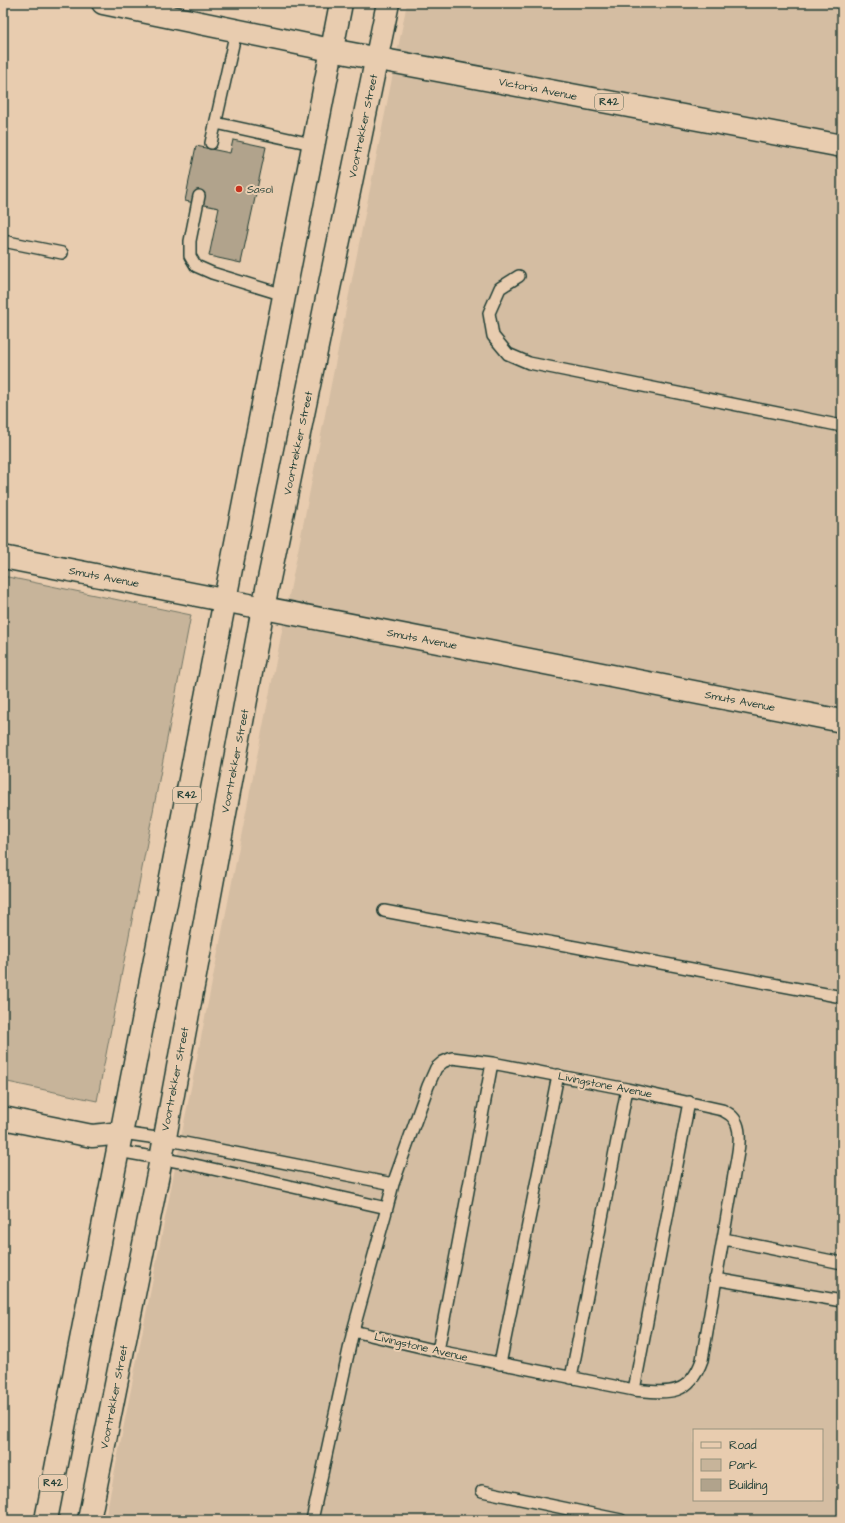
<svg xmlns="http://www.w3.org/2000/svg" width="845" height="1523" font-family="'Architects Daughter',sans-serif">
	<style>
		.built { fill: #d4bda2; fill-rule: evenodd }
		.green { fill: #c7b49a; stroke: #737867 }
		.building { fill: #b1a38c; stroke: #1f3d34 }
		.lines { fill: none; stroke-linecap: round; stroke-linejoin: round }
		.service-casing { stroke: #1f3d34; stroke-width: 14 }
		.minor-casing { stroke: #1f3d34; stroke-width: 25 }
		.primary-casing { stroke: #1f3d34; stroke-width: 25 }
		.service { stroke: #e8ccaf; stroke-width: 11 }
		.minor { stroke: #e8ccaf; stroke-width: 22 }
		.primary { stroke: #e8ccaf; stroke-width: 22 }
		.poi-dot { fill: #c8321e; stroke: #e8ccaf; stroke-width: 1.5 }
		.labels { text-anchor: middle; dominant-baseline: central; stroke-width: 4; stroke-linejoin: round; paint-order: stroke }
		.shield { fill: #e8ccaf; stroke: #5b6859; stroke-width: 1 }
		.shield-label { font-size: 10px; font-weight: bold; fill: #1f3d34 }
		.street-label { font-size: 11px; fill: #1f3d34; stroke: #e8ccaf }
		.poi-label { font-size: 11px; fill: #1f3d34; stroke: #e8ccaf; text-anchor: start }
	</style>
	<rect width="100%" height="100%" fill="#e8ccaf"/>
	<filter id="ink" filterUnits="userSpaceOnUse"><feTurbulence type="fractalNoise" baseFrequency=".025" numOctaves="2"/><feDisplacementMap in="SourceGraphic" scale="8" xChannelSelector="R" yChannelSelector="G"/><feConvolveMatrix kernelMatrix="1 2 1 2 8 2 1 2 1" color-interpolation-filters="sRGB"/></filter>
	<g filter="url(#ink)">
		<path class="built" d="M407 3H842V1520H105ZM694 1430H822V1500H694Z"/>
		<path class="green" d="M3 576 191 615 97 1101 3 1081Z"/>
		<path class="building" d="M233 140 266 147 241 263 209 256 219 208 185 201 196 146 230 153Z"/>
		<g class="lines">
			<g class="service-casing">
				<path id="service" d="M216 123 312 144
					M211 143 236 31
					M199 196 190 241V256L196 266 212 273 284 295
					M3 241 62 253
					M519 276 500 288 489 313 493 336 508 354 529 363 842 426
					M384 911 842 997
					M122 1133 164 1139 393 1184
					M118 1151 186 1163 387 1208
					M724 1239 842 1263
					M715 1279 842 1301
					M438 1351 492 1063
					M500 1364 558 1075
					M571 1378 627 1089
					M634 1390 689 1102
					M482 1491 621 1520
					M312 1520 353 1331 387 1208 393 1184 428 1086 436 1068 443 1062 452 1058 492 1063 627 1089 722 1110C728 1113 734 1116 737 1124 743 1139 735 1165 733 1181 723 1241 712 1300 702 1360 689 1397 667 1393 634 1390L438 1351 353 1331"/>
			</g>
			<g class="minor-casing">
				<path id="minor" d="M103 3 331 50
					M3 557 842 721
					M3 1118 92 1136 122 1133"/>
			</g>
			<g class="primary-casing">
				<path id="primary" d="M331 50 842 146
					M46 1520 341 3
					M89 1520 161 1159 263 608 388 3"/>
			</g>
			<use href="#service" class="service"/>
			<use href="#minor" class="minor"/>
			<use href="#primary" class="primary"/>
		</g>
	</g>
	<circle class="poi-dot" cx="239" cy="189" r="4"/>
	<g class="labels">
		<g class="shield">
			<rect x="595" y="94" width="28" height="16" rx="3"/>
			<rect x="173" y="787" width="28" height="16" rx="3"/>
			<rect x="39" y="1475" width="28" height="16" rx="3"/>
		</g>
		<g class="shield-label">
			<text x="609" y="102">R42</text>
			<text x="187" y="795">R42</text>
			<text x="53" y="1483">R42</text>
		</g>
		<g class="street-label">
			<text transform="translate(538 89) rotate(11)">Victoria Avenue</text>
			<text transform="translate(363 126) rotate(-78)">Voortrekker Street</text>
			<text transform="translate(298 443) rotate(-78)">Voortrekker Street</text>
			<text transform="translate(104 577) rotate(11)">Smuts Avenue</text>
			<text transform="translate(422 639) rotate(11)">Smuts Avenue</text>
			<text transform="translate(740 701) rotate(11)">Smuts Avenue</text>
			<text transform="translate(235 761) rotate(-79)">Voortrekker Street</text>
			<text transform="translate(175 1079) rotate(-79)">Voortrekker Street</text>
			<text transform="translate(605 1085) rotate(11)">Livingstone Avenue</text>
			<text transform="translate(421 1347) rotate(13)">Livingstone Avenue</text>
			<text transform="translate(114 1397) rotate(-79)">Voortrekker Street</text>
		</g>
		<g class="poi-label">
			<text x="247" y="189">Sasol</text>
		</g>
	</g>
	<rect width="845" height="1523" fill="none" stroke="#e8ccaf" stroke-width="16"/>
	<rect x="8" y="8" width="829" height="1507" fill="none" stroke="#1f3d34" stroke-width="1.5" filter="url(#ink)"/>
	<rect x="693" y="1429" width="130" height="72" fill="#e8ccaf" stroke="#98937e"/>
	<rect x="701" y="1442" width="20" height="6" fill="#e8ccaf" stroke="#98937e"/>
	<text x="729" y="1449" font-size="12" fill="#1f3d34">Road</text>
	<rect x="701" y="1459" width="20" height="12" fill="#c7b49a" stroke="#98937e"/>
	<text x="729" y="1469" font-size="12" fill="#1f3d34">Park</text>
	<rect x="701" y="1479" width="20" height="12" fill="#b1a38c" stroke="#98937e"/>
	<text x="729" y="1489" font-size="12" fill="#1f3d34">Building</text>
</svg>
